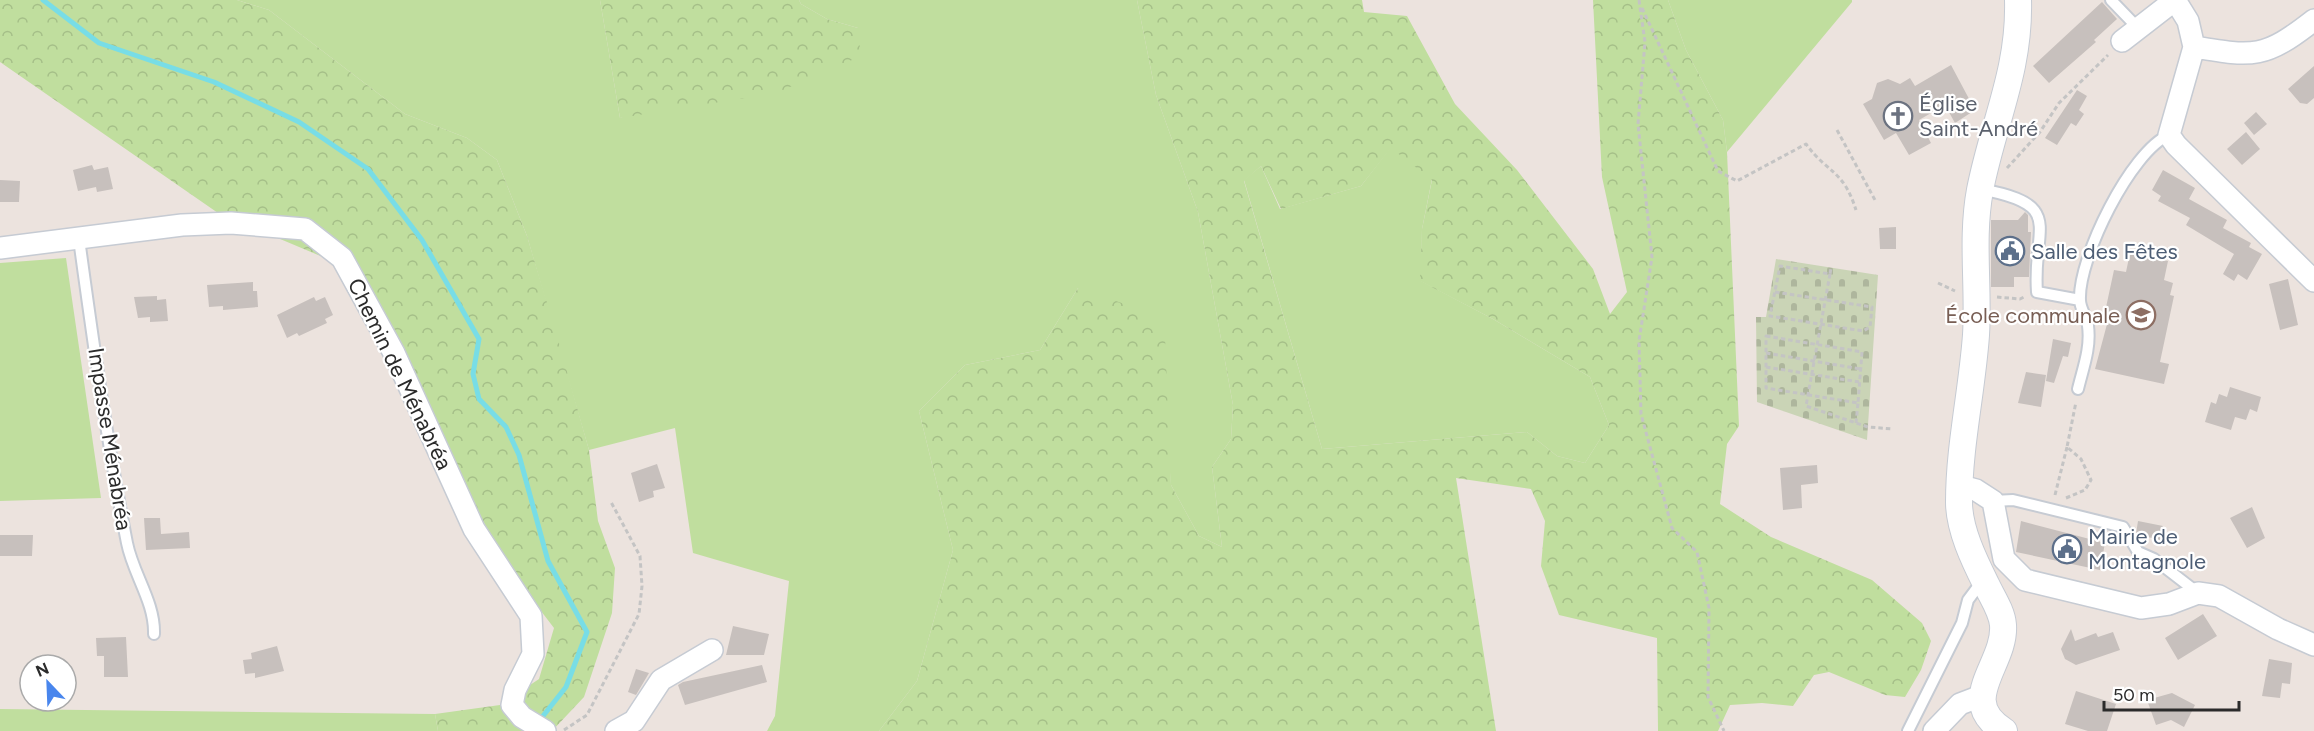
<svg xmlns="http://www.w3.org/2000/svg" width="2314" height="731" font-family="Figtree,sans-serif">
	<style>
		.grass { fill: #c0de9e }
		.forest { fill: url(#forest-crowns); fill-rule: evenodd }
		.cemetery { fill: url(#cemetery-stones) }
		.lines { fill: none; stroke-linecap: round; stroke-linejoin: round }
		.stream { stroke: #78dde6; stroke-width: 5 }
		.building { fill: #c7c0bd }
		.service-casing { stroke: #c6cbd3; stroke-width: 14 }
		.minor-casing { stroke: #c6cbd3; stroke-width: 24 }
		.tertiary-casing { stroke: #c6cbd3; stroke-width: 28 }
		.path { stroke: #c4c4c4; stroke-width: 3; stroke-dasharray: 4.5 3; stroke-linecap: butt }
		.service { stroke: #fff; stroke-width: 10 }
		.minor { stroke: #fff; stroke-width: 21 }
		.tertiary { stroke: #fff; stroke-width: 26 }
		.labels { text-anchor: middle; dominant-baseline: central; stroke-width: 4.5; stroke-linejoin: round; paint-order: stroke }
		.worship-label { font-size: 22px; fill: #5b616d; stroke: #fff; text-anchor: start }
		.service-label { font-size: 22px; fill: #4e5e75; stroke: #fff; text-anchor: start }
		.education-label { font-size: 22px; fill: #785e54; stroke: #fff; text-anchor: end }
		.street-label { font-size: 22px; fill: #2b2b2b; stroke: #fff }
	</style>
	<defs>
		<pattern id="forest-crowns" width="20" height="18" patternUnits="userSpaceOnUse" patternTransform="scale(1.5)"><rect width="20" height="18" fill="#c0de9e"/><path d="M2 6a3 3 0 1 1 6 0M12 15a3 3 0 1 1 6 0" fill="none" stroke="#a5bf88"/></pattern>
		<pattern id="cemetery-stones" width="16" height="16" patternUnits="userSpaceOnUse" patternTransform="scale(1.5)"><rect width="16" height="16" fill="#cad4b6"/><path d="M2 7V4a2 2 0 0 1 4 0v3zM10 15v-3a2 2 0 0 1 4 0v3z" fill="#aeb69d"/></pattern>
	</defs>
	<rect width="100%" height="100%" fill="#ece3de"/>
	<path class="grass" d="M237 0H600L620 118 858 28 827 19 801 4 799 0H1137L1156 95 1198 212 1233 405 1231 439 1212 467 1222 547 1199 536 1171 485 1166 424 1078 288 1040 350 965 365 919 411 953 550 917 681 879 731H767L775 716 789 581 693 553 675 428 589 450 527 236 497 160 467 138 405 114 269 10Z
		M1668 0H1852V2L1727 152 1723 120 1686 50Z
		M1391 147 1432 179 1422 229 1421 281 1493 319 1590 377 1609 425 1585 463 1557 456 1527 432 1322 449 1244 180 1261 166 1280 209 1361 186Z
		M66 258 101 498 0 501V263Z
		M0 709 435 714 438 731H0Z"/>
	<path class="forest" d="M0 0H237L269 10 405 114 467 138 497 160 527 236 557 336 589 450 598 521 615 568 612 613 584 697 552 731H438L435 714 500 705 539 679 554 628 518 581 330 260 218 213 0 62Z
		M600 0H799L801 4 827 19 858 28 860 49 852 60 776 93 620 118Z
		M1137 0H1362L1364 12 1407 16 1455 104 1517 170 1593 269 1610 314 1627 292 1602 177 1593 0H1668L1686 50 1723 120 1727 152 1739 426 1727 444 1720 504 1771 537 1872 580 1922 623 1931 641 1921 670 1905 697 1885 695 1829 672 1814 675 1793 706 1762 703 1730 705 1718 731H1658L1657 638 1559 615 1541 566 1545 521 1531 489 1456 478 1496 731H879L917 681 953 550 919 411 965 365 1040 350 1078 288 1145 311 1165 336 1171 485 1199 536 1222 547 1212 467 1231 439 1233 405 1198 212 1156 95ZM1391 148 1432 180 1422 229 1420 281 1493 319 1590 377 1609 425 1585 463 1557 456 1527 432 1322 449 1244 181 1261 166 1281 209 1361 186Z"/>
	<path class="cemetery" d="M1776 259 1878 275 1867 440 1757 402 1756 317H1766Z"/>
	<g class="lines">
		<path class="stream" d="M43 0 99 43 214 82 299 122 368 169 422 240 479 339 473 374 479 399 506 427 519 455 548 561 587 632 566 687 539 721"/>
	</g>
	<path class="building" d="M2102 2 2117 19 2094 40 2096 42 2049 83 2033 66Z
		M1951 65 1975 110 1955 123 1945 105 1919 120 1931 143 1909 155 1896 133 1884 140 1863 104 1872 99 1877 83 1888 79 1900 84 1910 78 1915 86Z
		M2314 66V98L2307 104 2300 103 2288 89Z
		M2077 90 2087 96 2079 110 2084 114 2076 126 2071 123 2057 145 2045 138Z
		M2256 112 2267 124 2254 135 2244 123Z
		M2246 132 2260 149 2242 165 2227 149Z
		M92 165 94 170 108 167 113 189 97 192 96 187 78 191 73 170Z
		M2163 170 2195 188 2189 199 2227 220 2223 228 2251 243 2249 247 2262 254 2247 280 2238 274 2234 281 2223 274 2234 254 2186 225 2190 218 2158 201 2161 196 2152 190Z
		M0 180 20 181 19 202H0Z
		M2025 212 2028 215V232H2031L2029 277H2014V287H1991V220H2018Z
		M1896 227V249H1880L1879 228Z
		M2130 253 2168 261 2164 280 2173 283 2170 295 2174 296 2160 362 2169 364 2164 384 2095 369 2110 313 2105 312 2114 270 2126 272Z
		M2288 279 2298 325 2280 330 2269 284Z
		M253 282V291H257L258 307 223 310V306L209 307 207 285Z
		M157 296V300L166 299 168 321 150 322V317L138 318 134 297Z
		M314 297 316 301 325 297 333 315 325 319 327 323 299 336 297 333 287 338 277 315Z
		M2053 339 2071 343 2068 357 2063 356 2054 383 2046 381Z
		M2026 372 2046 375 2041 407 2018 403Z
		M2230 387 2261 397 2257 412 2250 409 2246 420 2235 417 2231 430 2205 422 2211 402 2216 404 2219 394 2227 397Z
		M657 464 665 488 653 491 654 497 639 502 631 473Z
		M1817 465 1818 483 1801 485 1802 508 1783 510 1780 468Z
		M2252 507 2265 538 2247 548 2230 518Z
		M144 518H160L161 534 189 532 190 548 146 550Z
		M2021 521 2105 543 2100 570 2016 552Z
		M2138 521 2163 526 2160 540 2136 534Z
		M0 535H33L32 556H0Z
		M2203 614 2217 636 2178 660 2165 638Z
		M733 626 769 634 764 655H726Z
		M2071 629 2075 641 2096 633 2098 637 2113 632 2120 650 2076 665 2065 659 2061 649Z
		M126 637 128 677H104V656H97L96 638Z
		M277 646 284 671 255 678V673L245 674 243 660 252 659 251 653Z
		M2269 659 2292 663 2290 684 2282 683 2280 698 2262 696Z
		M762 665 767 682 685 705 678 685 683 682Z
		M636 669 649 673 636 695 628 692Z
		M2076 691 2116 704 2107 731H2088L2065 724Z
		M2172 693 2195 705 2184 727 2171 720 2156 725 2147 700Z"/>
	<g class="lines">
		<g class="service-casing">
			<path id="service" d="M2111 0 2137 27
				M1980 189C2067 205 2032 226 2037 292L2080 300
				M79 239C93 341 107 442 127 543 133 574 155 602 154 634
				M2078 389C2083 368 2091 348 2088 326 2087 317 2080 309 2080 300 2078 258 2131 151 2169 135
				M1993 501 2013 500 2123 527 2138 552 2154 559 2198 593
				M1908 731 1962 623 1968 600 1977 588 1986 584"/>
		</g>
		<g class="minor-casing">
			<path id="minor" d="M2175 0 2188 21 2194 47 2169 135 2176 145 2314 281
				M2122 41 2175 0
				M2194 47C2254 57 2264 59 2314 20
				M0 248 182 225 231 223 305 229 342 258 394 353 474 529 531 616 533 654 515 690 512 705 522 717 545 731
				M1961 486 1976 490 1993 501 2004 559 2025 580 2141 608 2169 604 2198 593 2219 596 2278 629 2314 645
				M616 731 634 721 661 680 712 650
				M1934 731 1960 704 1981 696"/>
		</g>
		<g class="tertiary-casing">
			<path id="tertiary" d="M2004 731C1955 700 2006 665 2003 625 2002 611 1992 597 1986 584 1974 560 1959 529 1959 502 1959 446 1972 391 1976 335 1979 287 1971 238 1980 190 1993 123 2020 71 2018 0"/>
		</g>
		<path class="path" d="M1639 0 1645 42 1638 124 1652 257 1639 341 1641 414 1672 528 1697 552 1709 608 1708 697 1724 731
			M1642 8 1718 171 1737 181 1806 144C1828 174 1843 169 1856 210
			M1837 130 1875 200
			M2007 168 2040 132 2059 103 2108 55
			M1830 274 1806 406 1868 427 1893 429
			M1938 283 1955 291
			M1775 292 1872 307 1870 327 1863 331 1770 316 1780 266 1830 274 1831 268
			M1997 297 2020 299 2026 296
			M1766 336 1862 352 1858 403 1766 388Z
			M1766 353 1861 369
			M1766 367 1859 382
			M1856 423 1858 403
			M2055 495 2067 447
			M2066 498 2085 490 2091 480 2081 459 2067 447 2076 402
			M564 730 587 715 639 614 642 586 640 556 611 502"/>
		<use href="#service" class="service"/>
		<use href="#minor" class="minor"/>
		<use href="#tertiary" class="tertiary"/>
	</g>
	<defs>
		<g id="church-ring" transform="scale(1.5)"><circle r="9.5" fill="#fff" stroke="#6b7280" stroke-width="1.5"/><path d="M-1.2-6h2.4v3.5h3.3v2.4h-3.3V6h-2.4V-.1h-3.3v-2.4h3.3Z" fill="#6b7280"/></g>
		<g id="civic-ring" transform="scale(1.5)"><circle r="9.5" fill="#fff" stroke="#5c6f8a" stroke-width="1.5"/><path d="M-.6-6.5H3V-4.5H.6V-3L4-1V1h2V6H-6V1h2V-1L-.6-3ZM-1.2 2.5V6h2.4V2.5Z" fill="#5c6f8a"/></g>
		<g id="school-ring" transform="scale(1.5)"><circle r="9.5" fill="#fff" stroke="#8d6e63" stroke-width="1.5"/><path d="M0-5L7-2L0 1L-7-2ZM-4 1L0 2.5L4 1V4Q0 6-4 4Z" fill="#8d6e63"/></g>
	</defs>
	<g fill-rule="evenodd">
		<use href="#church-ring" x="1898" y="116"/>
		<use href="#civic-ring" x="2010" y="251"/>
		<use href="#school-ring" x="2141" y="315"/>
		<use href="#civic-ring" x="2067" y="549"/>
	</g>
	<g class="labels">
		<g class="worship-label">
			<text x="1919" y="103">Église<tspan x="1919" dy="25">Saint-André</tspan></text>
		</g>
		<g class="service-label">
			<text x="2031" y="251">Salle des Fêtes</text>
			<text x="2088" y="536">Mairie de<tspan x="2088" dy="25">Montagnole</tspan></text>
		</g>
		<g class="education-label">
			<text x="2120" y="315">École communale</text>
		</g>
		<g class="street-label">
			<text transform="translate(400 374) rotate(64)">Chemin de Ménabréa</text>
			<text transform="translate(110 439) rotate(81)">Impasse Ménabréa</text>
		</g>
	</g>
	<g transform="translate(48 683) rotate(337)"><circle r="28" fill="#ffffff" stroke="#aaaaaa" stroke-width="1.5"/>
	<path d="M0-4.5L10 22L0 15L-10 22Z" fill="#4986ed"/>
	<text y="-9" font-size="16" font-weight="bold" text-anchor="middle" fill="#2b2b2b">N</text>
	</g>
	<path d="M2104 701v9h135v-9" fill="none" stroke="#2b2b2b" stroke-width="3"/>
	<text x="2113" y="701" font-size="18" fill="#2b2b2b" stroke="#ffffff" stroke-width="4.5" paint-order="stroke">50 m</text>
</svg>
